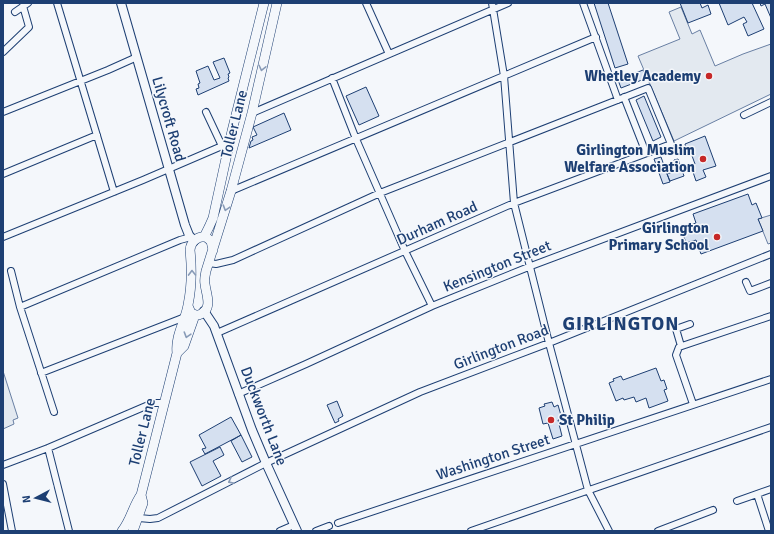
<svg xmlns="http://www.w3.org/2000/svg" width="774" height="534" font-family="Signika,sans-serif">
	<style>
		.green { fill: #e3e9f0; stroke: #687fa3 }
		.building { fill: #d5e0f0; stroke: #1d3f73 }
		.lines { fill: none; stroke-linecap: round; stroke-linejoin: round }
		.minor-casing { stroke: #1d3f73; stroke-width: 8 }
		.tertiary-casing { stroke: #1d3f73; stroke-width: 10 }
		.secondary-casing { stroke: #1d3f73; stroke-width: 10 }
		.minor { stroke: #f4f7fb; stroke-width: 6 }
		.tertiary { stroke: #f4f7fb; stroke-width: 8 }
		.secondary { stroke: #f4f7fb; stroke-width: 9 }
		.oneway { stroke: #889bb7 }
		.poi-dot { fill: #c62828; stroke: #f4f7fb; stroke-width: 1.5 }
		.labels { text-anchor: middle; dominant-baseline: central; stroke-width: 3; stroke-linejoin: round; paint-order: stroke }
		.poi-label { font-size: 15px; font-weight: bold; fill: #1d3f73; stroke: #f4f7fb; text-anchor: end }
		.street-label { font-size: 15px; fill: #1d3f73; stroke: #f4f7fb }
		.district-label { font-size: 19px; font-weight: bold; letter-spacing: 1px; fill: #1d3f73; stroke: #f4f7fb }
	</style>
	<rect width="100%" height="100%" fill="#f4f7fb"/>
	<path class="green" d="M681 7 692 34 700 30 715 66 743 54 771 44V94L674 141 638 56 680 39 669 12Z
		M771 215V243L768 244 758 219Z
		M3 371 18 418 13 420 14 424 3 429Z"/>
	<path class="building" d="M594 3H608L628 64 615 68Z
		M680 3H700L702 8 708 5 711 14 688 23Z
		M719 3H752L764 29 748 36 743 24 747 22 744 17 728 25Z
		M760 3H771V18L765 4 761 6Z
		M224 58 230 73 228 74 229 77 228 78 229 81 198 95 196 89 199 88 198 84 200 83 196 71 208 66 214 80 220 78 213 62Z
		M643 70 647 78 621 88 618 80Z
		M366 87 379 116 359 125 346 96Z
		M644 96 661 137 653 141 636 100Z
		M284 113 291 130 249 148 251 141 253 140 252 137 257 135 253 127Z
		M705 136 716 166 703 170 706 177 696 181 691 166 695 164 691 153 687 154 685 144Z
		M661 157 670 182 663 184 654 159Z
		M678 159 684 176 670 181 667 174 678 170 674 160Z
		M748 194 752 205 756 203 762 218 758 219 763 231 701 254 696 240 686 243 681 228 696 223 693 214Z
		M656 368 661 381 664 380 667 389 664 390 668 401 649 408 646 398 636 402 634 397 624 400 623 398 616 401 609 383 614 381 613 379 621 376 623 380Z
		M337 401 343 416 338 419 339 421 335 423 327 405Z
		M552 402 554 407 558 405 562 419 558 420 562 436 553 439 548 423 543 424 539 408 545 406 544 404Z
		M231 417 241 435 205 454 202 449 206 448 199 435Z
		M241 435 252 457 242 462 231 441Z
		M220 447 224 455 213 461 221 476 202 486 190 462Z"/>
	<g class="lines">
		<g class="minor-casing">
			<path id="minor" d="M57 3 114 192
				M366 3 389 54
				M492 3 504 76 514 203 549 343 588 490 609 531
				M583 3 618 100
				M15 12 28 3
				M3 52 29 27 23 6
				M332 78 356 139 405 251 432 306
				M624 97 646 153
				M3 112 108 70 137 57
				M206 112 222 146
				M252 113 508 3
				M744 115 771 102
				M3 174 97 135
				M231 191 596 37
				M3 237 143 180 222 146H228
				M209 263 216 264 233 260 380 193 648 88 671 144 514 203 217 333
				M11 271 20 307 54 412
				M746 282 750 291 771 283
				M20 307 180 240 191 237
				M681 346 676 329 690 324
				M41 373 185 317
				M238 394 306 364 432 306 531 266 771 176
				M693 404 676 355 679 347 771 316
				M48 448 69 531
				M3 465 48 448 153 403H164
				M3 484 12 531
				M757 494 769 531
				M737 501 771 489
				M139 518 150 519 158 518 266 463 420 392 549 343 771 254
				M338 523 771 379
				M280 531 294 525
				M316 531 329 526
				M471 531 771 427
				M658 531 713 510"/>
		</g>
		<g class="tertiary-casing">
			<path id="tertiary" d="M121 3 185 225 189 235 194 241
				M204 311 214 326 252 430 266 463 297 531"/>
		</g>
		<g class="secondary-casing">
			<path id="secondary" d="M204 237 209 227 213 218 232 131 264 3
				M188 306 191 313C195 315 197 316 201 314 213 308 206 294 205 284 204 280 205 276 206 271L231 191 252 113 277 3
				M177 353 184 346 195 315
				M122 531C131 520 133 506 141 495L177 353C175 336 185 322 188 305 192 286 192 269 190 250 191 241 198 236 206 237L211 241 213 250
				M133 531 143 503 141 495"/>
		</g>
		<use href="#minor" class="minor"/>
		<use href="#tertiary" class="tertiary"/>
		<use href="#secondary" class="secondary"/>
	</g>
	<defs><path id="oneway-chevron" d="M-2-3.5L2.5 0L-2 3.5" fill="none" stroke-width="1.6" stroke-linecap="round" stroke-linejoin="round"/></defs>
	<g class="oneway">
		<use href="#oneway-chevron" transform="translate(262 68) rotate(103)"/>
		<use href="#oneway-chevron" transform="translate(226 208) rotate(107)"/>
		<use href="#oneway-chevron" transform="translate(192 273) rotate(-91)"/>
		<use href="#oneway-chevron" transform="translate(187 335) rotate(107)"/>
		<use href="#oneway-chevron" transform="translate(231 481) rotate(153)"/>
	</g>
	<g class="poi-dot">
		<circle cx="709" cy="76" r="4"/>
		<circle cx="703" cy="159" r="4"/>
		<circle cx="717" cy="237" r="4"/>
		<circle cx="551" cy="420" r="4"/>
	</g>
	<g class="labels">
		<g class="poi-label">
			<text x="701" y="76">Whetley Academy</text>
			<text x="695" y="150">Girlington Muslim<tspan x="695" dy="17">Welfare Association</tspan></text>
			<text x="709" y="228">Girlington<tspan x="709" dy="17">Primary School</tspan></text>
			<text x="559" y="420" text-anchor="start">St Philip</text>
		</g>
		<g class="street-label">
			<text transform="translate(169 119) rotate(74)">Lilycroft Road</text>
			<text transform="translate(234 124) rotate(-76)">Toller Lane</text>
			<text transform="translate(437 223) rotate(-24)">Durham Road</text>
			<text transform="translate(497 266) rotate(-22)">Kensington Street</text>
			<text transform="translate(501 347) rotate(-21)">Girlington Road</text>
			<text transform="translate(264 416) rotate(69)">Duckworth Lane</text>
			<text transform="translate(142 432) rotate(-76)">Toller Lane</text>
			<text transform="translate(493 457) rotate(-18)">Washington Street</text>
		</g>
		<g class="district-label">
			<text x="621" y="324">GIRLINGTON</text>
		</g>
	</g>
	<rect width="774" height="534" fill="none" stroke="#1d3f73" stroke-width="8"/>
	<g transform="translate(36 498) rotate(263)" stroke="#f4f7fb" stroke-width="3" paint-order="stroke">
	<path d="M0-3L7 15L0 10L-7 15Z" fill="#1d3f73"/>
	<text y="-6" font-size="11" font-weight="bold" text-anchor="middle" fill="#1d3f73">N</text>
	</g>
</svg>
